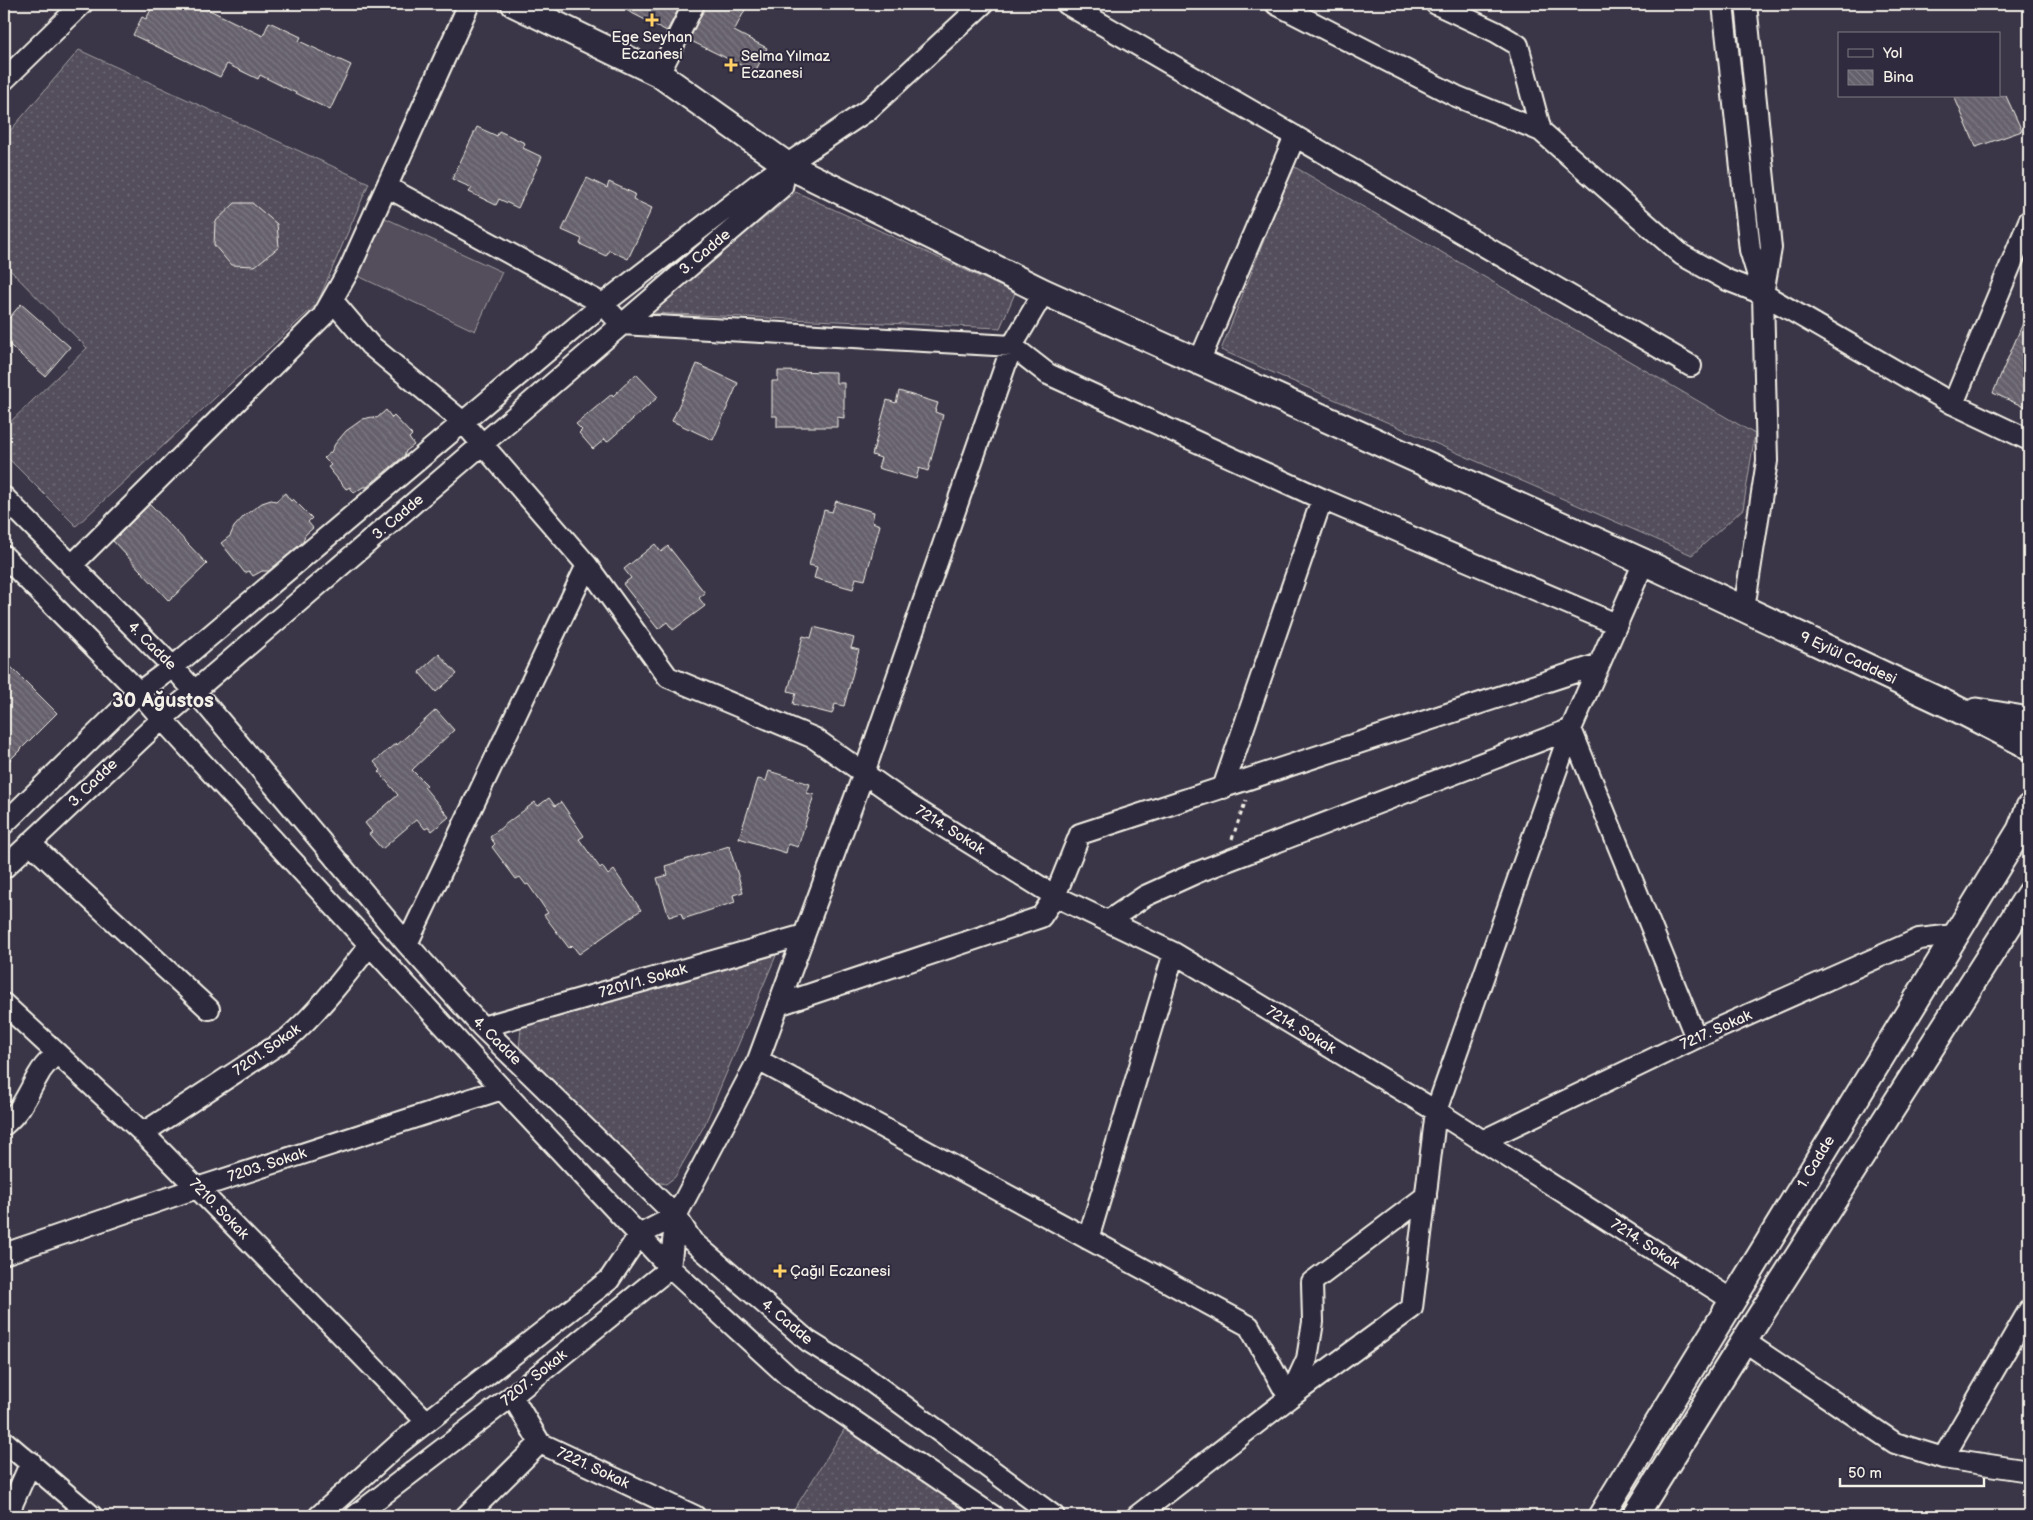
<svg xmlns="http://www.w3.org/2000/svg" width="2033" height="1520" font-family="'Balsamiq Sans',sans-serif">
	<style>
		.grass { fill: url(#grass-dots); stroke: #a4a0a2 }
		.pitch { fill: #534e5c; stroke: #a4a0a2 }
		.building { fill: url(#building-back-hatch); stroke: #f4f1e8 }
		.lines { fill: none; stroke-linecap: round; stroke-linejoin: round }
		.minor-casing { stroke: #f4f1e8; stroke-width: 24 }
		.major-casing { stroke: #f4f1e8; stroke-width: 29 }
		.path { stroke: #f4f1e8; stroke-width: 3; stroke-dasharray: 4 4; stroke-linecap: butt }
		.minor { stroke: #2f2a3d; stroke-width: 20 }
		.major { stroke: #2f2a3d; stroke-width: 25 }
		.poi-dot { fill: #ffd166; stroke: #2f2a3d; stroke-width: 2 }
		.labels { text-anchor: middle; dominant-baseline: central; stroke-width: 4; stroke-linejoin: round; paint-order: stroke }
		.poi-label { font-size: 15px; fill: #f4f1e8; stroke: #2f2a3d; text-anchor: start }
		.street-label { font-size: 15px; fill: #f4f1e8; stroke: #2f2a3d }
		.district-label { font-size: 20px; font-weight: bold; fill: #f4f1e8; stroke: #2f2a3d }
	</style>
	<defs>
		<pattern id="grass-dots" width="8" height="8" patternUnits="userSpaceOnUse" patternTransform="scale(1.25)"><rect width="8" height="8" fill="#534e5c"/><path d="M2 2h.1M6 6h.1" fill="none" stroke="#6c6873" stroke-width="1.8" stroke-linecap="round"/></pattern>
		<pattern id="building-back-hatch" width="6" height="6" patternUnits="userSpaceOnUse" patternTransform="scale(1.25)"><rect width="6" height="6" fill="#65616c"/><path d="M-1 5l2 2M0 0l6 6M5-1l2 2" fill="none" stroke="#7c7881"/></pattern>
	</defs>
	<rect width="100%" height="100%" fill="#3b3647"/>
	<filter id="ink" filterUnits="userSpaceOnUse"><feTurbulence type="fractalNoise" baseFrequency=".02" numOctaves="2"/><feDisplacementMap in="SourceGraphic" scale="10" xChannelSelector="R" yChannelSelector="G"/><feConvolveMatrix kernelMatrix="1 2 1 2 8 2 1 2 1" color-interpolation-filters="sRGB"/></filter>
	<g filter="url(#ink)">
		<path class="grass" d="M79 50 369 183 317 304 76 526 4 454V428L87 348 4 264V138Z
			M1293 166 1755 434 1743 509 1692 555 1221 350Z
			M796 192 1015 293 1000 328 650 313Z
			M777 953 704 1126 675 1177 666 1184 649 1181 519 1049 521 1028Z
			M849 1422 975 1516H796L792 1513Z"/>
		<path class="pitch" d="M385 218 502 272 475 331 358 276Z"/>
		<path class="building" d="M154 4H197L263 36 269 22 301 37 299 41 351 65 330 110 260 75 258 79 227 64 220 77 133 35 142 17 146 19Z
			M614 4H681L667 31Z
			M706 4H748L734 31 767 48 755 72 689 40Z
			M1954 96H2006L2022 131 1976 147Z
			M477 127 497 136 499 131 525 143 523 148 542 157 518 208 499 199 496 205 469 192 472 188 452 179Z
			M587 178 607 188 609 182 635 194 633 199 652 208 628 259 609 250 606 256 580 244 582 239 562 230Z
			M235 203H252L277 224 279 247 255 266 231 265 214 245 215 222Z
			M21 304 70 347 45 376 4 340V324Z
			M2029 309V409L1993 393Z
			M697 364 738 383 713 440 672 421Z
			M778 371 836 372V383H844V418L837 417V427H777V416H772V381H778Z
			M636 374 658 397 607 442 605 439 593 449 579 433 582 430 576 424 612 394 613 396Z
			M899 391 938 403 935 412 943 415 928 471 919 468 916 479 878 468 881 458 872 455 887 400 896 403Z
			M386 410 392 418 394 416 412 435 409 438 414 445 406 451 404 456 367 487H363L354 493 350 487 346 489 328 467 331 465 324 458 331 452 335 444 346 431 363 419 372 417 377 418Z
			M285 493 291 501 293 499 312 518 308 522 313 528 305 535 303 542 269 571H262L253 576 249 571 245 573 221 543 230 536 234 527 245 515 262 503 271 500 276 501Z
			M836 501 874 512 872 522 880 525 865 580 856 578 853 589 814 578 817 567 809 565 824 510 832 512Z
			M150 504 207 564 169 601 113 541Z
			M655 544 661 552 668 546 705 593 699 598 705 606 673 630 667 622 658 629 623 584 631 578 624 569Z
			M814 627 854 638 851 648 859 650 844 706 835 704 832 714 793 704 796 693 788 691 803 636 811 638Z
			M439 654 457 674 436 692 419 672Z
			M11 667 57 713 4 766V674Z
			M436 710 454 730 412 770 427 785 424 787 449 817 432 831 429 827 425 829 417 819 382 849 369 834 372 832 365 823 398 795 379 772 381 770 374 762 396 743 397 745Z
			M769 771 810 784 807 793 814 795 798 847 788 844 786 853 739 838 758 779 766 781Z
			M549 798 555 806 561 802 584 836 579 839 600 868 602 866 608 875 614 870 641 910 579 954 572 945 569 948 544 915 548 913 528 884 526 885 520 877 516 879 492 847 495 844 490 837 503 826 535 802 538 806Z
			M729 846 743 892 733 895 735 902 683 919 681 913 669 917 657 878 668 875 665 866Z"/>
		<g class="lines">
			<g class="minor-casing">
				<path id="minor" d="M1067 4 1691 366
					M1276 4 1456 96 1541 131 1682 255 1727 280 1763 294 1953 404 2029 440
					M1436 4 1496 32 1518 45 1541 131
					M1723 4 1750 250 1762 289
					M659 74 694 4
					M4 80 82 4
					M387 187 603 304 621 324 1012 346 1048 374 1322 499 1616 624
					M332 300 370 345 463 422 587 565 407 944
					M1199 362 1295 136
					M1953 404 2029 221
					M4 497 173 667 198 695 407 944 482 1027 676 1216 692 1241 808 1341 861 1374 1054 1516
					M4 556 139 692 162 719 502 1089 670 1268 788 1376 993 1516
					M587 565 668 677 814 738 909 805 1055 896 1174 953 1436 1111 1732 1300
					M71 566 323 316 349 270 469 4
					M1744 609 1767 461 1763 294 1771 248 1746 4
					M1223 788 1322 499
					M4 824 139 692 173 667 603 304 758 184 868 110 983 4
					M30 843 209 1009
					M4 868 162 719 782 187 787 165
					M1108 921 1145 896 1198 872 1571 729 1696 1038
					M4 1004 143 1133 427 1422
					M778 1005 1041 917 1055 896 1080 834 1597 665
					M482 1027 804 935
					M758 1060 1249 1326 1289 1398
					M4 1125C23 1109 27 1094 39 1074 43 1066 51 1059 57 1053
					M143 1133 288 1038C319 1011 344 977 370 945
					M1482 1141 1696 1038 1919 939 1954 935
					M1088 1239 1174 953
					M4 1254 197 1188 502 1089
					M1744 1341 1895 1443 1943 1458 2029 1471
					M512 1396 540 1443 695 1516
					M1290 1396 1307 1359 1313 1322 1312 1282 1426 1196
					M4 1441 92 1516
					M1943 1458 2029 1310
					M7 1516 31 1462
					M319 1516 401 1442 609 1280 639 1235 676 1216 758 1060 864 773 1012 346 1044 292
					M355 1516 512 1396 670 1268 676 1216
					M466 1516 540 1443
					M1137 1516 1289 1398 1412 1308 1436 1111 1571 729 1644 562"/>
			</g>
			<g class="major-casing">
				<path id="major" d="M514 4 659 74 787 165 1044 292 1644 562 1951 706 2023 743 2029 748
					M1976 711 2029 720
					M1601 1516 2020 830 2029 807
					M1635 1516 1744 1341 2029 894"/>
			</g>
			<path class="path" d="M1232 839 1246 800"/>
			<use href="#minor" class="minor"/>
			<use href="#major" class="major"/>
		</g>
	</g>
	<g class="poi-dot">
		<path d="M649.5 12.5h5v5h5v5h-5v5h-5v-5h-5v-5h5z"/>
		<path d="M728.5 57.5h5v5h5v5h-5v5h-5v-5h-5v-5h5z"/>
		<path d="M777.5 1263.5h5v5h5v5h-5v5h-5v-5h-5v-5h5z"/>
	</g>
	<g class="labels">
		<g class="poi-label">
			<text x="652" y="37" text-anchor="middle">Ege Seyhan<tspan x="652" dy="17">Eczanesi</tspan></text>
			<text x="741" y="56">Selma Yılmaz<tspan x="741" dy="17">Eczanesi</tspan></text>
			<text x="790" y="1271">Çağıl Eczanesi</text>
		</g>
		<g class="street-label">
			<text transform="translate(705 252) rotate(-40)">3. Cadde</text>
			<text transform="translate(398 517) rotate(-40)">3. Cadde</text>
			<text transform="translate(152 646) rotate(45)">4. Cadde</text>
			<text transform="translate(1848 658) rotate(25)">9 Eylül Caddesi</text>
			<text transform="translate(93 783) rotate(-44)">3. Cadde</text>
			<text transform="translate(950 830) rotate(32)">7214. Sokak</text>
			<text transform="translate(643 981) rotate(-16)">7201/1. Sokak</text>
			<text transform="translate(1301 1030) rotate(31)">7214. Sokak</text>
			<text transform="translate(1716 1030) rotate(-24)">7217. Sokak</text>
			<text transform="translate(497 1041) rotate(45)">4. Cadde</text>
			<text transform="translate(267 1050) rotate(-35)">7201. Sokak</text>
			<text transform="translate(1816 1162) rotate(-59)">1. Cadde</text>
			<text transform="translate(267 1165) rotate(-18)">7203. Sokak</text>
			<text transform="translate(219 1209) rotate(46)">7210. Sokak</text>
			<text transform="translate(1645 1244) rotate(33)">7214. Sokak</text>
			<text transform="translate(787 1322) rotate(40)">4. Cadde</text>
			<text transform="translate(534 1378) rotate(-39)">7207. Sokak</text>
			<text transform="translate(593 1468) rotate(25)">7221. Sokak</text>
		</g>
		<g class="district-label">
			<text x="163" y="701">30 Ağustos</text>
		</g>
	</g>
	<rect width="2033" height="1520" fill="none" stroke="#2f2a3d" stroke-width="20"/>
	<rect x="10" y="10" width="2013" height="1500" fill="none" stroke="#f4f1e8" stroke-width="2" filter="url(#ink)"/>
	<rect x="1838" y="32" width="162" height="65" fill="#2f2a3d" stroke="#7e7a81"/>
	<rect x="1848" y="49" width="25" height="8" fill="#2f2a3d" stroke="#7e7a81"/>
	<text x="1883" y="58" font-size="15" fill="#f4f1e8">Yol</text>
	<rect x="1848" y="70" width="25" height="15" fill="url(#building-back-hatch)" stroke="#7e7a81"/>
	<text x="1883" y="82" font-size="15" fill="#f4f1e8">Bina</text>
	<path d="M1840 1478v8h144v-8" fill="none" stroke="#f4f1e8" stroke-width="2.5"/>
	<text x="1848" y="1478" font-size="15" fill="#f4f1e8" stroke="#2f2a3d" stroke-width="4" paint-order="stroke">50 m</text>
</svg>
